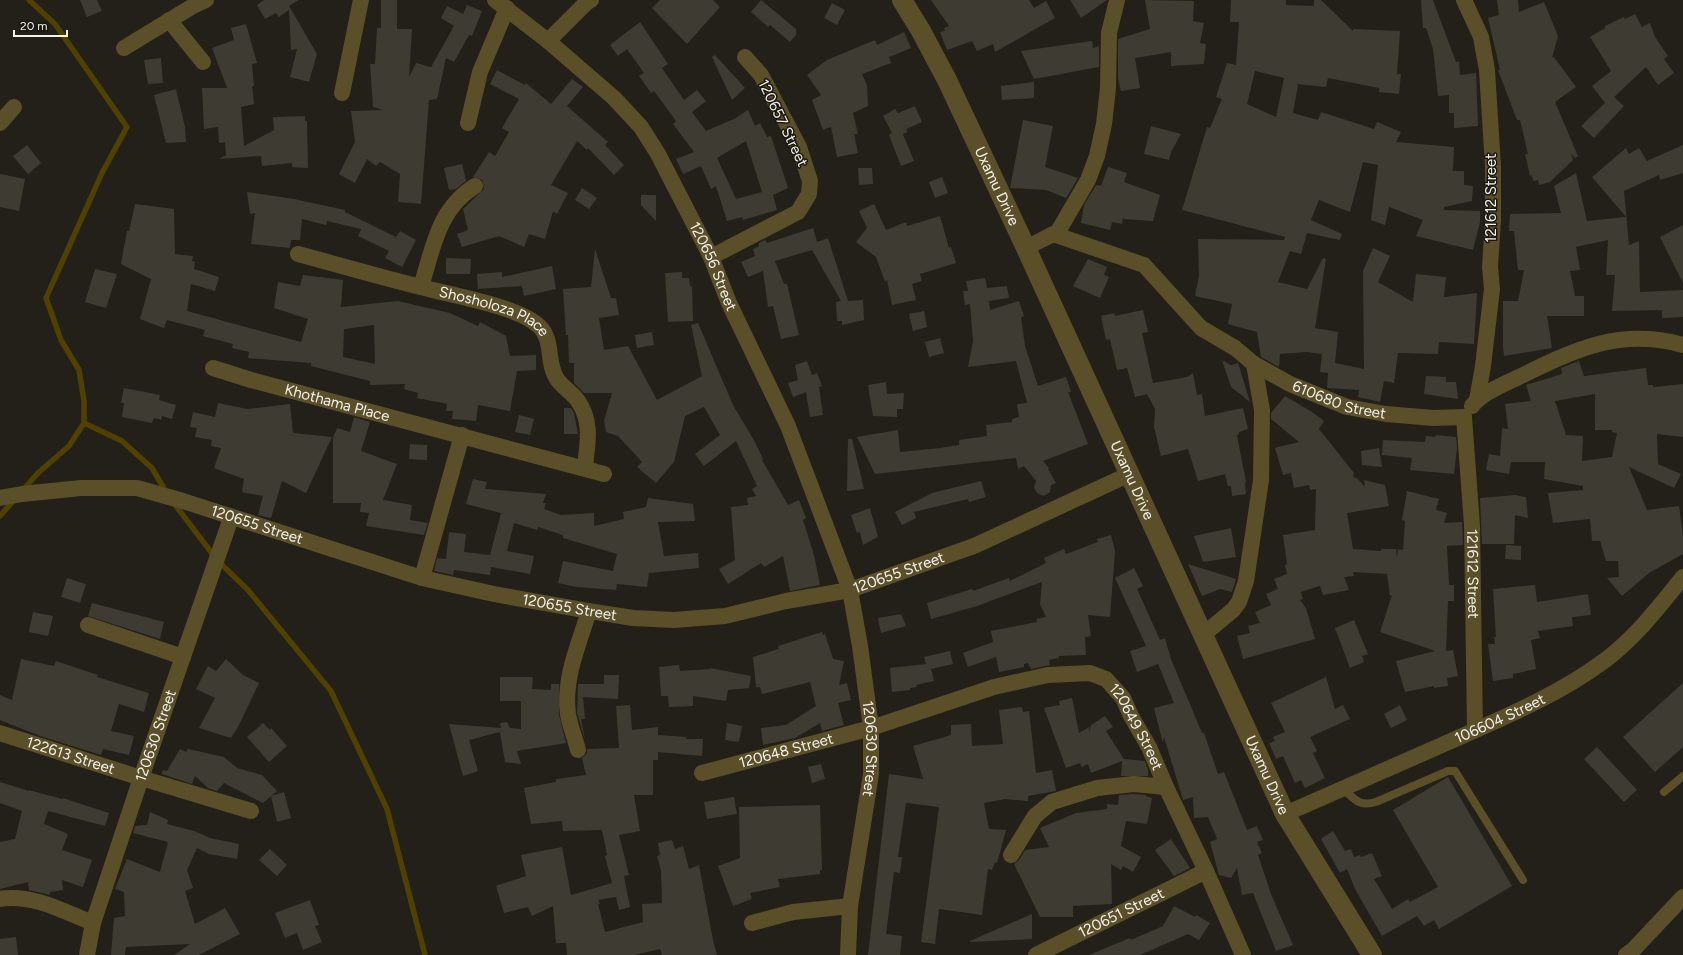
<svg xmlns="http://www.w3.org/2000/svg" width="1683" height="955" font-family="Figtree,sans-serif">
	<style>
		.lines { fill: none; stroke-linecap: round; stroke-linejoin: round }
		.stream { stroke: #504101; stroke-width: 5.5 }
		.building { fill: #3e3b32; fill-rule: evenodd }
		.service { stroke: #5a4f29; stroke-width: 8 }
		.minor { stroke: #5a4f29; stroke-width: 16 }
		.tertiary { stroke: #5a4f29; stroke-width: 20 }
		.labels { text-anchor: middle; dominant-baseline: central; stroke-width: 3; stroke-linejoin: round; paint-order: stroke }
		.street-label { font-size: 15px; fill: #f4f2ed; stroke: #19170f }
	</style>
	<rect width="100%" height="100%" fill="#222018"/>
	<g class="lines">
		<path class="stream" d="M84 423 122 441 152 468 166 492
			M23 490 38 473 69 446 84 423V401L79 370 61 340 46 298 102 173 127 127 55 24 29 0
			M173 502 217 560 248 590 331 691 387 809 425 955
			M0 516 14 500"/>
	</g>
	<path class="building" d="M80 0H97L102 11 87 17Z
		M264 0H299L289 6 317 54 309 82 290 77 297 49 291 50 289 10 279 17 276 13 265 19 257 5Z
		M381 0H397V29H412L409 77 416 63 431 67 454 26 441 18 447 6 463 14 467 5 482 11 472 36 469 35 454 62 446 58 437 99 429 100 421 204 398 202 400 174 380 162 376 166 367 159 355 183 339 174 355 142 351 111 383 110 373 107 370 64H375L377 28H381Z
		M660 0H713L720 7 687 44 652 8Z
		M761 0 796 29V35L790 42 770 25 768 27 751 12Z
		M931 0H1029L1034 8 1046 1 1055 18 995 52 993 44 977 51 972 41 947 50 940 32 945 31 944 28 949 26Z
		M1070 0H1107L1081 18Z
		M1145 0 1194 1 1193 21 1204 23 1200 43 1206 44 1204 64 1171 66V52L1135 58 1140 88 1121 91 1118 79V39L1150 29Z
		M1231 0H1286V5L1314 6V0H1321L1353 31V29L1400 31 1397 74H1401L1399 94 1379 92V88L1328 78 1326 87 1296 84 1298 85 1293 113 1318 120 1321 112 1374 129 1377 122 1401 132 1396 142 1454 147 1453 171H1464V185L1473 186 1472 201 1444 207V210L1480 211V222L1473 250 1416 236 1423 220 1389 207 1385 225 1371 220 1378 165 1363 162 1350 212 1319 200 1311 220 1342 234 1340 240 1307 233 1301 254 1290 251 1278 282 1307 289 1323 258 1326 259 1315 328 1338 332 1335 363 1364 369 1363 271 1373 248 1390 256 1378 282 1413 302 1416 274 1446 277 1444 297 1477 293 1474 344 1439 342 1438 354 1398 353 1394 383 1384 381 1380 402 1358 397 1359 390 1327 388 1328 373 1320 372 1322 354 1307 352 1280 354 1279 367 1261 357 1257 332 1228 324 1232 304 1195 296 1199 276 1198 239 1284 240 1285 237 1182 210 1207 127 1210 128 1222 99 1216 97 1227 63 1236 65 1239 22H1230ZM1255 71 1284 78 1276 117 1247 104Z
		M1421 0H1433L1456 62H1459L1460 75 1476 73 1478 126 1454 128V113H1449V95L1438 96 1433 49 1426 28H1423Z
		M1497 0H1518L1519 12 1544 2 1558 36 1552 58 1554 57 1576 87 1555 102 1578 156 1575 158 1571 153 1573 160 1550 182 1539 185 1538 180 1533 181 1532 175 1530 176 1525 154H1528L1520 120H1517L1498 70H1500L1488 18 1499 15Z
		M832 3 845 10 837 25 824 18Z
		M1635 14 1642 27 1650 23 1655 37 1668 56 1664 59 1674 73 1658 85 1646 67 1614 97 1624 106 1594 138 1581 126 1605 103 1592 86 1611 71 1590 37 1605 28V26L1624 17 1625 19Z
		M640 22 668 64 662 68 684 100 697 90 706 101 692 112 706 131 736 118 748 110 755 126 760 123 767 137 771 136 788 188 773 195 777 210 743 220 742 217 727 221 716 186 711 189 701 166 683 174 676 159 694 152 673 124 676 121 654 91 651 93 639 76 644 73 627 49 618 56 610 45ZM746 141 762 192 736 199 717 158Z
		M246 24 257 63 252 64 254 86H252L254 104 241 107 244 146 274 130 273 117 305 116V121H307L308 168 292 167V163L262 166 261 156 219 159 226 155 225 142 219 143 218 127 204 129 202 88H227L212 48 234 40 231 28Z
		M904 32 911 48 889 57 891 63 862 74 867 85 868 106 853 113 858 134H854L858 153 837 157 831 127 823 130 812 100 821 95 807 75 827 60 875 40 877 45Z
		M1092 41 1093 48 1099 46V67L1034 79 1021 51Z
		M715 55 745 88 732 100 712 57Z
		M161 58 163 83 148 84 144 60Z
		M497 70 525 85 526 83 551 104 572 79 583 87 567 106 608 142 605 145 624 165 614 175 588 148 587 150 577 141 551 185 568 193 557 214 553 211 545 239 529 234 524 247 499 236 462 247 457 234 468 230 463 209 484 189 482 180 473 177 489 152 495 156 509 132 502 128 519 99 490 84Z
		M1034 82V98L1002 100 1001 86Z
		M176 89 185 127 186 142 166 143 154 95Z
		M915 106 922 122 906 129 908 132 903 134 914 161 901 166 889 135 892 133 883 116 895 109 898 113Z
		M1023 120 1053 126 1045 167 1078 178 1066 198 1046 190 1010 188Z
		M1151 126 1181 134 1171 152 1169 160 1144 154Z
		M27 145 41 163 28 174 13 156Z
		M1683 145V173L1660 180 1659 175 1624 191 1629 245 1639 241 1640 292 1683 290V317L1662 318V310L1612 311 1615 275H1606L1608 240 1576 247 1580 270 1570 271 1575 296H1584V316H1547L1552 348 1504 356 1503 347V301H1518L1524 270H1518L1514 231H1509L1510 214 1561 213 1554 186 1576 173 1587 221 1626 217 1592 177 1626 148 1629 154 1639 148 1647 161Z
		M462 164 466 181 456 189 449 190 444 168Z
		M1108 167 1127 173 1124 182 1160 195 1153 221 1123 219 1122 224 1112 222 1110 230 1081 223 1084 205 1096 185 1101 186Z
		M858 168H872L873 184 859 185Z
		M0 174 25 179 19 211 0 207Z
		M942 177 948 193 935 198 929 182Z
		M582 188 597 198 589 209 575 200Z
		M247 192 294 199 345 210V212L396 237 400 231 416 240 402 267 385 258 389 251 358 236 361 229 327 221 326 225 302 219 300 240H291L290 248 251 244 255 213 250 214Z
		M641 195H656V221L641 205Z
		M135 204 174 209 175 254 193 256 192 261 195 262 194 269 219 277 215 291 191 284 187 311 301 342 308 319 274 308 278 282 300 286 303 275 343 280 341 307 398 301 450 313 478 326 480 322 506 336 510 356 536 355V370L517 371 510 411 478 405 476 421 452 419 453 411H446L447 404 417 398 418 393 404 389 405 384 370 385V381L311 366V363L248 358 249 352 232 348 233 344 203 336 205 330 167 320 164 328 140 319 151 279 121 264 127 231H129ZM374 325 375 364 343 357 344 329Z
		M874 204 886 230 906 222 907 226 940 216 949 248 951 247 956 263 920 274 922 281 912 284 916 300 892 305 887 280 885 282 876 257 856 242 867 228 859 211Z
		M1683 225V283L1660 237Z
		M813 228 817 242 828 238 848 301 863 300 864 320 842 325V321H837L836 302 841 301 812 250 775 261 784 284H787L799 335 781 339 773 306 768 307 763 271 748 277 741 262 755 256 753 249 759 246V243L765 240 767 243Z
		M595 249 611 298H616L619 315 599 318 604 350 628 346 657 400 702 376 691 325 698 323 733 405 755 442 763 459 762 460 788 505 799 500 806 518 803 520 814 555 820 585 790 591 783 556 764 567 761 563 728 584 719 569 735 560 731 507 748 505 747 498 756 496 752 489 757 486 736 441 704 466 695 454 720 435 704 407 685 416 674 462 656 483 637 467 642 462 618 436 606 432 604 421 612 393H584L574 383V363H569L568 335H566L563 289 591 287Z
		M446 258 471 259 470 274H446Z
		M1088 259 1107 267 1104 275 1109 277 1100 298 1073 286Z
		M552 266 556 289 524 296 522 286 478 289 477 274 502 272V277Z
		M95 269 117 274 106 308 85 302Z
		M682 272V278H689L690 286H692L693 321 668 322 665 273Z
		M985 278 987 288 1007 286 1009 298 989 301 990 310 1019 301 1024 316 1021 317 1025 346 1038 386 1066 377 1071 392H1068L1088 444 1043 461 1049 468 1048 469 1056 483 1051 485 1050 492 1044 496 1037 493 1034 487 1036 481 1024 466 1018 469 1016 458 875 474 857 437 898 430 900 452 940 448 959 445V440L987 436 986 425 1012 422V419L1019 417 1017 404 1027 403 1016 361 968 367 973 341 970 304 965 305 963 291H968L966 281Z
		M1143 310 1148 332 1142 333 1153 383 1187 377 1193 373 1197 395 1202 394 1205 416 1243 408 1248 429 1239 432V434L1237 435 1246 482 1245 483 1246 494 1232 496 1231 486H1228L1225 474 1198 481 1188 449 1161 456 1154 427 1155 409 1147 394 1135 397 1127 368 1117 370 1110 339 1106 340 1101 316 1114 313 1115 316Z
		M924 311 927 327 913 331 909 314Z
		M652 332 654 345 637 348 635 335Z
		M940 338 944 353 929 357 925 342Z
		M1222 360 1231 365 1238 363 1250 402 1231 387Z
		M807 361 812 375 817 373 822 386 819 387 823 415 810 417 806 392 793 397 788 383 798 380 795 365Z
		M1579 361 1584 376 1646 368 1648 385H1653V387L1683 384V437L1657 434 1658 464 1681 474 1674 488 1629 467 1647 510 1679 506 1683 536V554L1649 573 1622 596 1607 578 1619 577 1618 561H1606L1600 541H1592L1590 519 1553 523 1548 493 1583 490V486L1544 479 1545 462H1511L1509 474 1486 470 1489 454 1500 456 1502 428 1508 429 1505 404 1531 401 1526 385 1562 374 1561 368ZM1595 394V430H1612V432L1617 433 1612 457 1582 461 1583 436 1566 435 1555 401Z
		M1426 376 1446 377V382H1456L1458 399 1424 394Z
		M886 382 887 394 904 393 903 409H897V417L873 416 868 385Z
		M124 388 160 395 159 400 176 405 172 419 162 416 161 420 154 418 152 423 122 417 124 403H121Z
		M1285 396 1312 412 1324 421 1319 429 1354 473 1353 477 1358 479 1365 487 1364 480 1385 485 1389 506 1347 513 1353 549 1381 551V549H1396L1397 557 1398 549 1403 550 1405 521 1402 520 1407 491 1439 499 1436 510 1447 513 1444 523 1462 522 1463 545 1447 546 1449 585H1454V601H1448L1446 651 1453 650 1458 676 1447 678 1448 686 1434 688V686L1405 692 1396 661 1435 651 1380 632 1392 595 1390 596 1387 574 1353 572 1354 576 1344 577 1349 590 1323 595 1320 586 1301 592 1303 599 1300 600 1306 608 1315 639 1243 659 1237 636 1250 633 1248 626 1260 623 1255 612 1271 605 1266 594 1278 589 1274 579 1287 574 1285 565 1287 564 1283 535 1315 530 1316 489 1310 490 1309 485 1294 488 1291 473 1283 475 1275 448 1299 442 1271 419V413Z
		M218 403 247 409 290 404 293 433 332 437 306 493 282 481 271 518 258 515 263 496 242 492 244 479 214 468 221 448 211 446 212 440 195 437 197 428 190 427 193 412 215 417Z
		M564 408H571L574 413 578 434H564Z
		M519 415 534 419 530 435 515 432Z
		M354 417 370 422 361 451 397 464 383 500 412 505 410 520 428 523 424 535 366 526 369 513 360 512 361 503H333V438L337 428 350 432Z
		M1436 435 1456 437 1457 448 1454 474 1410 470 1412 458 1382 455 1383 440 1425 442 1426 436 1435 437Z
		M848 439H852L864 489 847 491Z
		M410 444 427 445V460L409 459Z
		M1379 448 1382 467 1362 465 1361 451Z
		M473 479 487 482 485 489 546 494 543 503H546L544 509 561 515 594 513V526L624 519 623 512 646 507 648 498 693 504 695 521 658 522 664 556 698 553 699 568 649 573 647 587 617 584 616 590 577 587 558 583 563 561 613 571 617 554 563 538V535L538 527 537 530 514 523 507 551 534 556 530 574 491 567 490 575 454 570 453 575 434 571 437 558 446 559 449 532 466 534 464 552 490 555 501 513 466 504Z
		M981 481 986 497 969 502 968 499 914 512 916 518 902 525 895 512 932 493Z
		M1515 495 1526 497 1528 518 1515 515 1514 544H1482L1480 498Z
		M870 508 878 537 863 545 860 532 857 533 851 515Z
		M1231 528 1236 557 1203 562 1194 536Z
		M1111 535 1115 551 1110 617 1088 615 1091 636 1085 637 1086 655 1059 656V658L1049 660 1050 665 1031 669 1028 663 1024 664V667L999 672 996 657 968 667 963 653 993 642 991 631 1037 622 1036 619 1046 617 1040 604 1042 582 977 606 931 619 927 603 972 589 973 591 1009 578 1010 581 1046 563 1044 558 1064 549 1066 554 1098 542 1097 539Z
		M1506 545 1521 546V560L1505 559Z
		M1188 564 1236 579 1232 592 1220 589 1202 596Z
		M1134 568 1143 586 1137 589 1160 640 1165 638 1171 659 1202 733H1204L1218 774 1224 772 1247 830 1257 826 1263 840 1257 842 1262 853 1258 855 1271 894 1293 945 1276 951 1253 893 1242 895 1237 868 1231 878 1219 875 1210 842 1217 839 1208 817 1194 818 1193 797 1183 800 1164 737 1163 743 1154 708 1174 703 1158 664 1137 672 1130 651 1146 646 1115 578Z
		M67 578 86 584 80 603 61 597Z
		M1535 585 1537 602 1588 594 1591 615 1572 617 1573 626 1538 631 1540 638 1531 640 1536 669 1513 674V678L1493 681 1488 644H1495L1494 637H1496L1493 589Z
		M92 603 164 622 160 639 88 616Z
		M33 612 53 616 48 636 29 632Z
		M901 614 906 626 881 633 878 618Z
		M1354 620 1368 654 1362 656 1364 662 1350 668 1335 628Z
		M822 632 823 635 825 634 833 659 844 661 839 685 847 683 851 700 838 703 844 725 822 731 820 723 795 738 763 745 761 728 786 725 816 706 810 682 762 694 760 687H756L753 657 779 649 778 646Z
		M950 651 953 664 931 669 934 681 916 685 917 687 910 688V690L892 692 890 668 926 664 924 657Z
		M21 659 54 666 56 661 98 675 97 677 149 693 144 712 119 704 111 731 134 736 129 755 103 749 101 755 40 736 0 720V695L12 700Z
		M226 659 243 675 259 683 238 727 231 738 199 728 215 698 196 689 208 666 216 671Z
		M679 665 680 671 710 669V668L751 676 749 688 728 690 726 701 693 696V706L669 707 668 696H661L659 667Z
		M604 675H619L618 699 583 697 585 719H581L585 740 577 713 578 684H604Z
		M500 677H533L532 689 551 690V684H559V715L566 743 517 751 521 764 505 762 500 732 469 740 478 771 463 776 449 724 501 728 500 723 507 722 510 728 521 729V701H500Z
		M1326 677 1335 709 1343 705 1350 719 1310 737 1317 751 1313 753 1325 778 1305 788 1301 780 1295 783 1283 756 1276 759 1269 743 1275 741 1273 737 1285 732 1271 703Z
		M1683 683V747L1655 772 1623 737Z
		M1072 698 1079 733 1089 727V731L1091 725 1105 716 1113 727 1106 731 1124 759 1145 761 1148 770V776H1121L1122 761 1091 773 1088 764 1082 767 1080 763 1066 768 1044 708 1060 705 1059 701Z
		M630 705 632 730 658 727V735L686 737V739H703L702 756 658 752V760H653V795H634L640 831 619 835 629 875 624 876 630 907 619 910 616 897 598 900 600 904H598L605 932 643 922 642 904 662 903 661 871 657 856 660 855 658 843 672 840 675 849 683 846 689 869 699 865 713 940 717 955H662L660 949 635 955H567L566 943H556L553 906 532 916 528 907 504 913 496 886 526 876 521 855 562 847 571 895 612 883 605 856 607 855 602 830 563 831 562 821 531 824 524 788 556 782V779L586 775 582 758 587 753V749L619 748 616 706Z
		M1400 705 1407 720 1391 728 1384 714Z
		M1022 707 1023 712 1029 711 1036 773 1052 770 1056 791 1028 796V801L1005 799 984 803 989 829 1006 830 997 863 995 862 992 870 988 869 982 915 939 909 935 944 921 942 939 807 906 803 898 857H902L900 873 894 872 886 934 902 936 900 955H868L889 774 923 779 913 746 951 735V725L971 724 972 746 1003 744 999 710Z
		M263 723 270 730 271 728 287 746 269 762 247 737Z
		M727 723 742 726 739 742 725 740Z
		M1597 747 1637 790 1624 802 1584 759Z
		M180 749 186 752 188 749 224 757 237 768 262 775 277 791 271 796 284 792 291 818 277 822 271 796 263 803 224 783 217 791 208 788 195 776 192 784 162 774 163 770 167 771Z
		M821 764 825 779 812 783 808 767Z
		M1448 777 1512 886 1439 929 1434 920 1424 926 1417 916 1382 936 1355 889 1347 869 1340 873 1321 839 1333 831 1345 851 1351 849 1354 857 1360 855 1361 857 1372 853 1382 876 1374 879 1392 909 1408 899 1410 902 1438 887 1393 810Z
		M0 782 29 791V790L62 799 63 798 109 813 105 826 48 811 44 824 68 834 62 850 92 860 83 887 62 880 63 890 50 892V895L29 890 28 882 0 889V842L15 839 22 811 0 803Z
		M1134 794 1146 795V796L1152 798 1147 824 1126 821 1121 846 1141 857 1133 872 1123 866 1121 870 1111 864 1112 904 1073 906V917H1040L1014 864 1019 860 1025 850 1049 847 1040 828 1076 813 1107 809V804L1118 805 1119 795Z
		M734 797 737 814 707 819 704 802Z
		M820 805 822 870H820V874L778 879 780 887 750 893 752 899 733 906 718 866 740 858 739 807Z
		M150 812 168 820 167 824 194 831 210 838 239 844 237 859 209 854 197 848 187 870 193 888 185 891 195 924 225 908 240 934 199 955H174L190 944 126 947 125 955H111L114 918 125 916 124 892 115 889 127 859 160 872 168 842 133 833 135 826 147 825Z
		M1171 839 1190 868 1174 876 1155 850Z
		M270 849 287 865 277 876 259 860Z
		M310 900 319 925 315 926 322 942 303 950 297 933 285 938 275 913Z
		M1174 906 1195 917 1196 915 1210 923 1199 940 1188 934 1140 955H1089L1130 938 1131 940 1163 926Z
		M1032 914V939L970 942V941Z
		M16 937 18 955H0V939Z"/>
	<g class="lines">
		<path class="service" d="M1343 789C1356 800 1359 807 1376 802L1448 771H1455L1523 880
			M1664 792 1683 776"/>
		<g class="minor">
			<path id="s1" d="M495 0 548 41 614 98 641 127 658 154 711 257 729 303 788 426 850 590 860 646 871 728V774L850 906 848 955"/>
			<path d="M1464 0 1481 37 1487 70 1493 167V220L1490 267 1492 289 1483 366 1477 400"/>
			<path d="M169 20 203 62"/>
			<path d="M548 41 586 3 591 0"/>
			<path d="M124 48 193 6 206 0"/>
			<path d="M342 93 361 0"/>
			<path d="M0 123 14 107"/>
			<path d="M468 123 480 72 507 8"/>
			<path d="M1056 235 1088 180 1097 156 1104 124 1108 88 1109 33 1117 0"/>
			<path id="s2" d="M1026 248 1053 234 1144 265 1201 328 1235 348 1254 364 1290 384 1347 407 1386 414 1433 418 1464 417"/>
			<path id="s3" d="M298 254C339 265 380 277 421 287 450 295 518 306 539 326 554 340 546 363 557 379 563 388 573 393 578 401 593 423 587 444 585 468"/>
			<path d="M711 257 798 212 809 194 810 181 799 147 761 75 745 57"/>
			<path d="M421 287C433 248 438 209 475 186"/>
			<path id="s4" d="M213 368 251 380 604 474"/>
			<path d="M1472 406C1482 393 1504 384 1519 377 1574 350 1620 327 1683 345"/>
			<path id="s5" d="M1464 417 1472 525 1475 730"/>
			<path id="s6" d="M0 498 22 494 81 488H137L183 501 422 578 494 594 589 611 633 618 674 620 725 616 786 601 850 590 974 546 1130 474"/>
			<path d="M422 578 462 435"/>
			<path d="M88 625 183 657"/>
			<path d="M1204 634 1233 610 1239 602 1246 581 1261 480 1262 410 1254 364"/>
			<path id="s7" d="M0 733 141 778 251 811"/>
			<path d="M578 750C575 738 570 726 568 714 563 679 579 644 589 611"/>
			<path id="s8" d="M702 773 871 728 994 687 1048 675 1090 673 1106 679 1123 698 1131 716 1149 747 1166 787 1206 871 1243 955"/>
			<path id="s9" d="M1285 814C1340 790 1396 765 1451 741 1503 718 1558 695 1604 661 1635 638 1659 607 1683 577"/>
			<path d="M1011 855 1035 816 1052 802 1097 788 1134 784 1166 787"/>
			<path d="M0 899C31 893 65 912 93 923"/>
			<path d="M752 923 793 912 850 906"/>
			<path id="s10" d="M87 955 93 923 141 778 231 518"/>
			<path id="s11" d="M1036 955 1206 871"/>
			<path d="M1626 955 1633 950 1683 897"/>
		</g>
		<path class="tertiary" id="s12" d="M902 0 921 31 947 80 1026 248 1285 814 1372 955"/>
	</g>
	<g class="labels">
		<g class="street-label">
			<text transform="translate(783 123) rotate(64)">120657 Street</text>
			<text stroke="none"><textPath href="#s12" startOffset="209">Uxamu Drive</textPath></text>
			<text transform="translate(1491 198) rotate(-90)">121612 Street</text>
			<text stroke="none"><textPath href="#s1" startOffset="351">120656 Street</textPath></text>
			<text stroke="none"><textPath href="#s3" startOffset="205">Shosholoza Place</textPath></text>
			<text stroke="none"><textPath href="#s2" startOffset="369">610680 Street</textPath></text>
			<text stroke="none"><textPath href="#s4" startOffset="129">Khothama Place</textPath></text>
			<text stroke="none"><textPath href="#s12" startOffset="533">Uxamu Drive</textPath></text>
			<text stroke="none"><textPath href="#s6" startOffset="263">120655 Street</textPath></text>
			<text stroke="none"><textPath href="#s6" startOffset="923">120655 Street</textPath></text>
			<text stroke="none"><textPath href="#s5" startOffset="157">121612 Street</textPath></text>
			<text stroke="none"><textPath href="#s6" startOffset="587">120655 Street</textPath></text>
			<text stroke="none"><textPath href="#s9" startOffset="235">106604 Street</textPath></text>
			<text stroke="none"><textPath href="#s8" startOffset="476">120649 Street</textPath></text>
			<text stroke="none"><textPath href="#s10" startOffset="230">120630 Street</textPath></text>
			<text stroke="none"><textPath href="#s1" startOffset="863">120630 Street</textPath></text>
			<text stroke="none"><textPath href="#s8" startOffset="87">120648 Street</textPath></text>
			<text stroke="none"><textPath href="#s7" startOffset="74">122613 Street</textPath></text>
			<text stroke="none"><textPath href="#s12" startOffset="857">Uxamu Drive</textPath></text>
			<text stroke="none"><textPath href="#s11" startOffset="95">120651 Street</textPath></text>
		</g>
	</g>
	<path d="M14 30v6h53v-6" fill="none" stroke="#f4f2ed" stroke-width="2"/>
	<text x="20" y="30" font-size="12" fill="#f4f2ed" stroke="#19170f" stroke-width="3" paint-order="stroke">20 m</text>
</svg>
